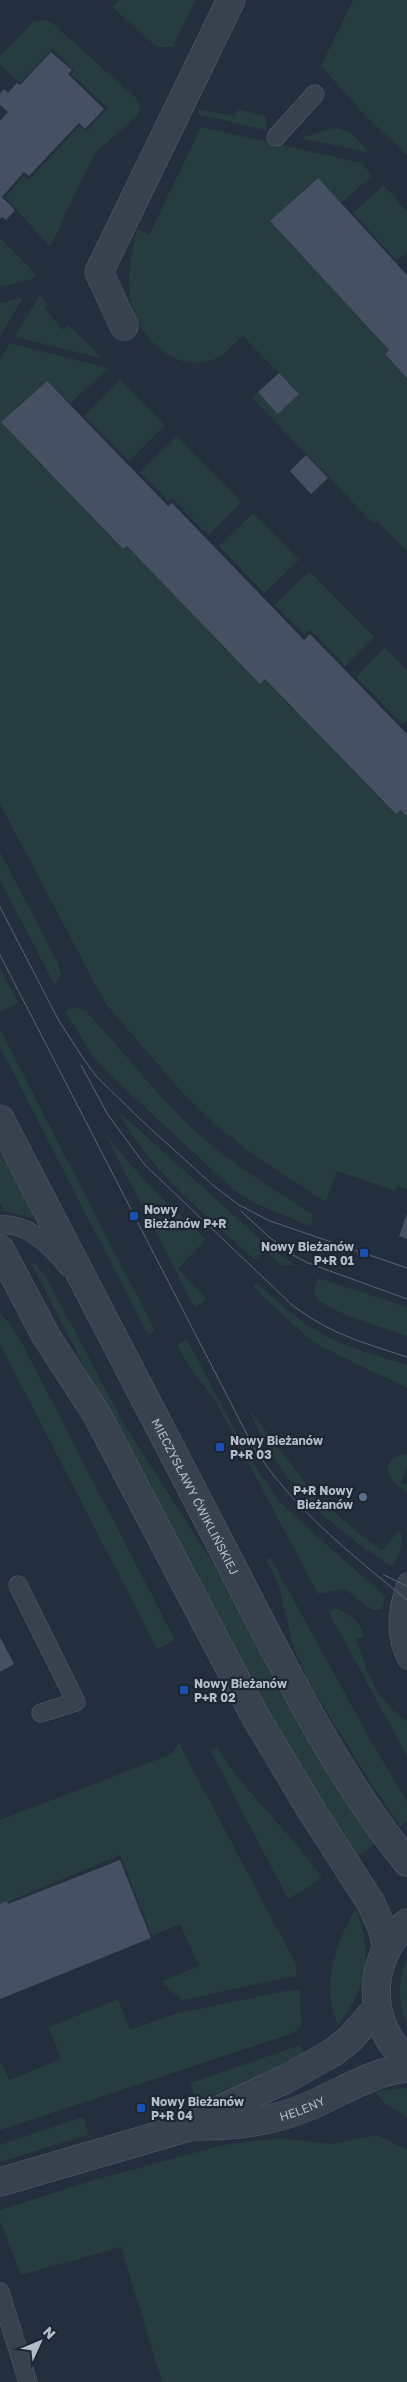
<svg xmlns="http://www.w3.org/2000/svg" width="407" height="2382" font-family="'Golos Text',sans-serif">
	<style>
		.green { fill: #263c3f }
		.building { fill: #455162 }
		.lines { fill: none; stroke-linecap: round; stroke-linejoin: round }
		.service-casing { stroke: #565f6c; stroke-width: 19 }
		.minor-casing { stroke: #565f6c; stroke-width: 29 }
		.tertiary-casing { stroke: #565f6c; stroke-width: 29 }
		.service { stroke: #38414e; stroke-width: 18 }
		.minor { stroke: #38414e; stroke-width: 28 }
		.tertiary { stroke: #38414e; stroke-width: 28 }
		.tram { stroke: #5a6575; stroke-width: 1 }
		.transit-dot { fill: #1a4fb4; stroke: #1d2633; stroke-width: 2 }
		.service-dot { fill: #5c6f8a; stroke: #1d2633; stroke-width: 2 }
		.labels { text-anchor: middle; dominant-baseline: central; stroke-width: 4.5; stroke-linejoin: round; paint-order: stroke }
		.poi-label { font-size: 12px; font-weight: bold; fill: #b4bcc9; stroke: #1d2633; text-anchor: start }
		.street-label { font-size: 12px; fill: #b4bcc9; stroke: #1d2633 }
	</style>
	<rect width="100%" height="100%" fill="#242f3e"/>
	<path class="green" d="M119 0H196L173 47H157L112 7Z
		M353 0H407V155L362 112 321 66Z
		M43 20 51 22 137 99 140 107 138 115 95 153 50 247 5 197 23 176 29 180 79 126 86 132 108 108 71 74 74 70 52 49 20 83 0 65V56L33 22Z
		M199 109 234 116 238 109 266 116V130L197 114Z
		M201 127 362 163 372 176 341 203 317 178 270 221 389 350 385 354 407 378V551L378 521 374 524 252 398 258 392 278 414 299 394 243 336C235 342 229 351 220 356 181 381 135 336 130 298 127 275 132 252 137 230L149 235Z
		M333 128C351 130 358 140 370 153L301 138Z
		M384 185 407 211V252L397 261 353 213Z
		M0 238 37 275 33 279 0 287Z
		M40 295 48 305 45 309 63 330 68 325 102 358 14 337Z
		M23 297 0 337V303Z
		M10 343 109 368 69 404 46 381 1 422 123 549 127 546 261 683 265 679 396 814 401 810 407 817V1189L397 1186 395 1191 337 1171 326 1202 258 1158 217 1126 180 1090 105 1003 0 804V360Z
		M120 379 165 425 129 461 84 416Z
		M177 436 241 502 208 535 172 498 168 501 140 472Z
		M253 513 299 560 264 593 219 546Z
		M309 571 374 637 345 666 310 630 304 635 275 605Z
		M385 648 407 670V720L403 725 356 677Z
		M0 852 57 961 61 976 54 984 0 880Z
		M0 969 18 1002 0 1013Z
		M75 1007 86 1011C117 1045 147 1082 179 1116 219 1156 266 1185 314 1215L310 1226 254 1203 233 1189 109 1074 92 1055 65 1011Z
		M0 1029 155 1331 148 1335 0 1047Z
		M117 1110 270 1248 295 1265 282 1266 265 1250 255 1260C206 1214 149 1171 117 1110Z
		M105 1133C135 1173 169 1206 206 1239L178 1269 205 1297V1301L194 1307Z
		M0 1153 35 1213 32 1218 4 1211 0 1203Z
		M31 1263H35L45 1275 124 1424 211 1560 378 1842 354 1858 284 1745 158 1510Z
		M318 1278 407 1307V1336C390 1330 325 1311 316 1297 313 1291 316 1284 318 1278Z
		M257 1283C278 1302 299 1322 324 1335 350 1349 379 1356 407 1365V1388L320 1346 308 1338 253 1287Z
		M0 1313 9 1323 23 1345 175 1640 157 1649 0 1344Z
		M187 1339 250 1459 279 1501 321 1540 385 1596 382 1610H372L345 1589 318 1594 216 1402 188 1365 177 1345Z
		M248 1408 306 1484 345 1522 382 1551 399 1530C407 1541 398 1555 394 1567 354 1543 314 1511 286 1475 270 1454 259 1431 248 1408Z
		M405 1453 407 1455V1466L401 1483 407 1485V1493C390 1481 375 1463 405 1453Z
		M270 1557 375 1748 407 1802V1822L400 1826 370 1782 309 1683 294 1648 278 1583 266 1560Z
		M338 1609C351 1616 361 1621 364 1637L356 1639C366 1670 378 1703 407 1721V1756L328 1611Z
		M179 1743 296 1964V1976L182 2000 161 1982 199 1966 180 1924 152 1936 120 1855 0 1905V1820L172 1754Z
		M217 1747C246 1795 290 1831 322 1878L288 1899 210 1750Z
		M356 1908C372 1956 369 1985 338 2025 320 1986 336 1943 356 1908Z
		M407 1959V2024C398 2002 397 1981 407 1959Z
		M291 1990H300L301 2027 293 2033 0 2130V2060L9 2080 61 2059 49 2027 118 1999 130 2030 174 2014Z
		M300 2045 304 2052 285 2064 197 2102 190 2083Z
		M407 2088V2117L384 2103 374 2091Z
		M83 2117 88 2135 0 2162V2145Z
		M377 2135 407 2150V2382H162L121 2247 21 2275 0 2221V2210L98 2179 223 2145 279 2138 331 2144Z"/>
	<path class="building" d="M51 52 72 70 68 74 104 109 85 129 79 123 29 176 24 172 2 197 15 210 6 220 2 217 0 219V121L8 112 0 105V94L4 89 8 93 17 83 20 85Z
		M318 178 407 275V378L385 354 389 350 270 221Z
		M279 373 299 394 278 414 258 392Z
		M47 381 168 506 172 503 304 640 310 634 407 734V817L401 810 396 814 265 679 260 684 127 546 123 549 1 422Z
		M306 455 328 478 311 494 290 471Z
		M407 1214V1239L399 1236Z
		M0 1637 14 1664 0 1672Z
		M120 1860 151 1938 0 1999V1904L7 1901 8 1904Z"/>
	<g class="lines">
		<g class="service-casing">
			<path id="service" d="M276 137 315 94
				M0 1225C27 1222 52 1247 68 1267
				M407 1582C397 1607 394 1635 407 1660
				M18 1585 76 1702 41 1713
				M0 2292 28 2382"/>
		</g>
		<g class="minor-casing">
			<g id="minor">
				<path d="M124 326 99 272 231 0"/>
				<path id="s1" d="M198 2126C234 2126 274 2121 307 2107 341 2093 370 2072 407 2068"/>
				<path d="M0 2182 192 2126 223 2108 286 2079 332 2053 351 2038 377 2008"/>
			</g>
		</g>
		<g class="tertiary-casing">
			<g id="tertiary">
				<path id="s2" d="M0 1119C75 1263 149 1407 224 1551 278 1655 333 1771 407 1862"/>
				<path d="M0 1249 46 1336 97 1415 255 1716 313 1813 371 1903 382 1928 387 1948"/>
				<path d="M407 1923C367 1958 365 2024 407 2059"/>
			</g>
		</g>
		<use href="#service" class="service"/>
		<use href="#minor" class="minor"/>
		<use href="#tertiary" class="tertiary"/>
		<path class="tram" d="M0 907 59 1021 83 1058 96 1076 141 1120 214 1186 239 1205 270 1221 407 1268
			M0 955 253 1446C292 1508 351 1554 407 1600
			M81 1065 108 1115 145 1165 291 1304C330 1334 361 1342 407 1357
			M241 1211 268 1236 291 1254 308 1263 407 1299
			M384 1575 407 1586"/>
	</g>
	<g class="transit-dot">
		<rect x="129" y="1211" width="10" height="10" rx="2.5"/>
		<rect x="359" y="1248" width="10" height="10" rx="2.5"/>
		<rect x="215" y="1442" width="10" height="10" rx="2.5"/>
		<rect x="179" y="1685" width="10" height="10" rx="2.5"/>
		<rect x="136" y="2103" width="10" height="10" rx="2.5"/>
	</g>
	<circle class="service-dot" cx="363" cy="1497" r="5"/>
	<g class="labels">
		<g class="poi-label">
			<text x="144" y="1209">Nowy<tspan x="144" dy="14">Bieżanów P+R</tspan></text>
			<text x="354" y="1246" text-anchor="end">Nowy Bieżanów<tspan x="354" dy="14">P+R 01</tspan></text>
			<text x="230" y="1440">Nowy Bieżanów<tspan x="230" dy="14">P+R 03</tspan></text>
			<text x="353" y="1490" text-anchor="end">P+R Nowy<tspan x="353" dy="14">Bieżanów</tspan></text>
			<text x="194" y="1683">Nowy Bieżanów<tspan x="194" dy="14">P+R 02</tspan></text>
			<text x="151" y="2101">Nowy Bieżanów<tspan x="151" dy="14">P+R 04</tspan></text>
		</g>
		<g class="street-label">
			<text stroke="none"><textPath href="#s2" startOffset="425">MIECZYSŁAWY ĆWIKLIŃSKIEJ</textPath></text>
			<text stroke="none"><textPath href="#s1" startOffset="106">HELENY</textPath></text>
		</g>
	</g>
	<g transform="translate(40 2342) rotate(46)" stroke="#1d2633" stroke-width="4" paint-order="stroke">
	<path d="M0-4L9 19L0 12L-9 19Z" fill="#b4bcc9"/>
	<text y="-8" font-size="14" font-weight="bold" text-anchor="middle" fill="#b4bcc9">N</text>
	</g>
</svg>
